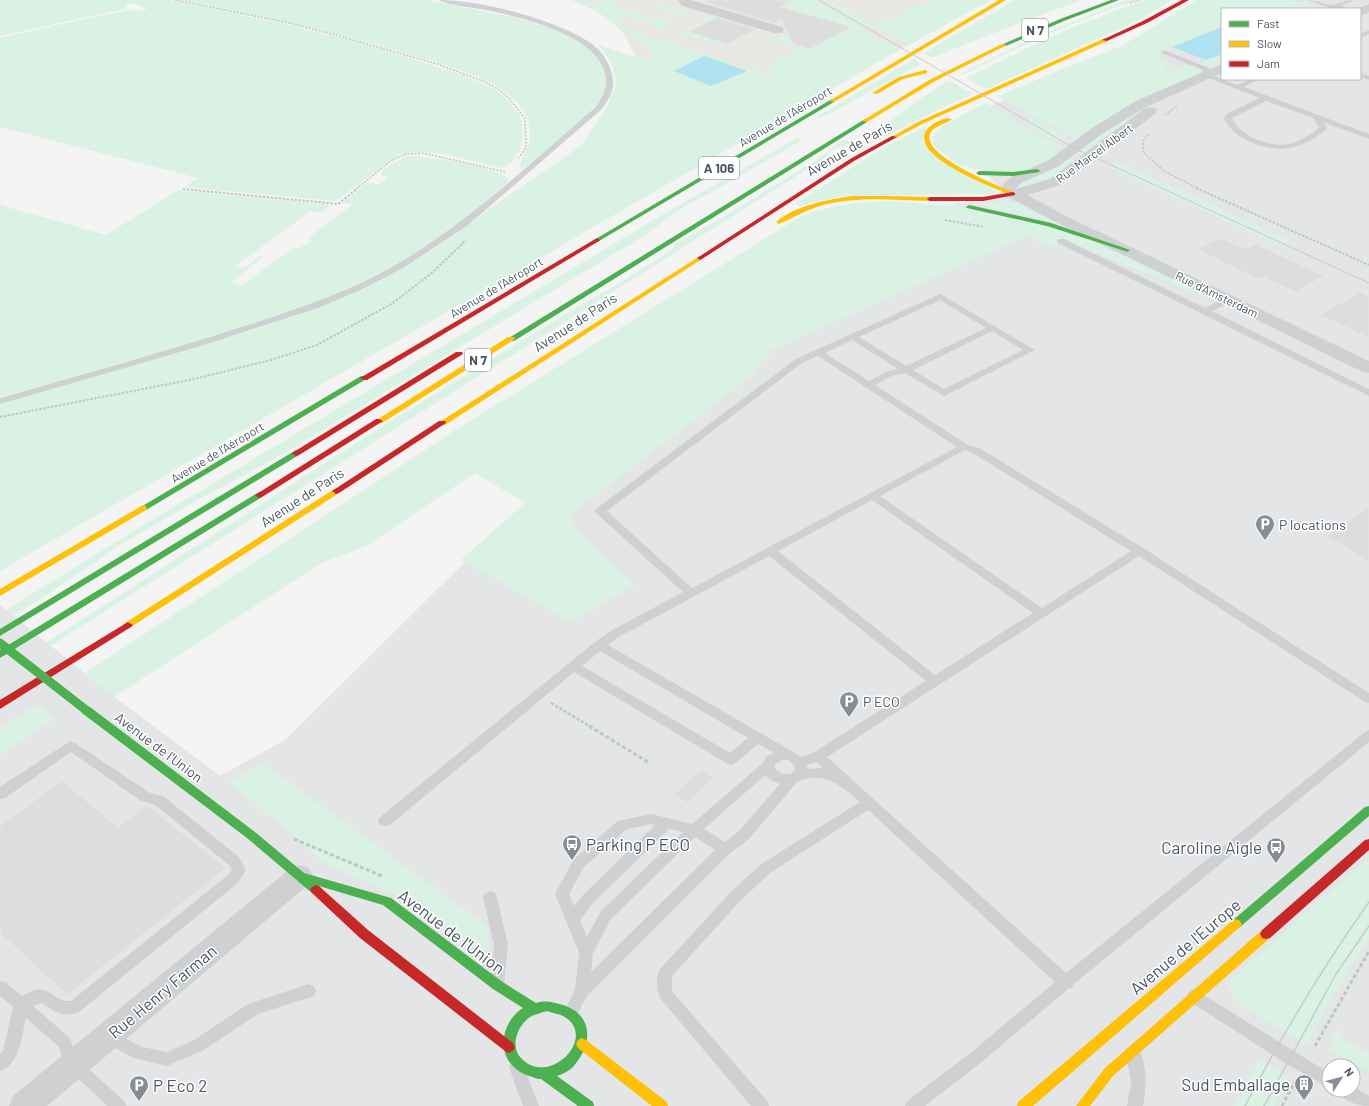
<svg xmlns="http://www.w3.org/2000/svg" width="1369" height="1106" font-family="Barlow,sans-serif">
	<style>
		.commercial { fill: #e8e7e3 }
		.airport { fill: #e4e5e7; fill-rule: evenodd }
		.green { fill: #d9f2e3 }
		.water { fill: #aee2f0 }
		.building { fill: #ddddde; stroke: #e5e6e7 }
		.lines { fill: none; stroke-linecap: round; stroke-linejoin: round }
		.path-far3 { stroke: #bcc7c4; stroke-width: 1.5; stroke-dasharray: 2 1.5; stroke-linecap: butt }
		.path-far2 { stroke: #bcc7c4; stroke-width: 2; stroke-dasharray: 2.5 1.5; stroke-linecap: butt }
		.path-far1 { stroke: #bcc7c4; stroke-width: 2.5; stroke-dasharray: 3 2; stroke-linecap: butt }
		.path { stroke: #bcc7c4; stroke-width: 3; stroke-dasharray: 4 2.5; stroke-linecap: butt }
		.lane { fill: #ced0d2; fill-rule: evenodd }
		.street { fill: #ced0d2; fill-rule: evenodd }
		.fast { fill: #4caf50; fill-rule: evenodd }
		.slow { fill: #ffc107; fill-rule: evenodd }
		.jam { fill: #c62828; fill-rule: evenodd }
		.tram-far1 { stroke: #c9cacc; stroke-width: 1 }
		.tram { stroke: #c9cacc; stroke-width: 1.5 }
		.fast-bridge { stroke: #4caf50; stroke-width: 9 }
		.labels { text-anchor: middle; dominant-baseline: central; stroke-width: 3; stroke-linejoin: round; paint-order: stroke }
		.far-street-label { font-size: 12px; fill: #4a5661; stroke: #fff }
		.shield { fill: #fff; stroke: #808990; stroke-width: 1 }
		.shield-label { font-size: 13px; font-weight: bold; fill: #4a5661 }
		.street-label { font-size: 14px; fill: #4a5661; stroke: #fff }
		.poi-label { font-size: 14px; fill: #4a5661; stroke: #fff; text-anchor: start }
		.near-poi-label { font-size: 17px; fill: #4a5661; stroke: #fff; text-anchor: start }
		.near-street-label { font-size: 17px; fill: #4a5661; stroke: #fff }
	</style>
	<rect width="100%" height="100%" fill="#f4f4f4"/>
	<path class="commercial" d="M572 0H990L866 68 697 166 622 31 600 13Z"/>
	<path class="airport" d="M1197 0H1369V1106H0V605L108 692 220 776 285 740 740 290 899 220 1004 191 938 130 1124 45ZM1222 9H1360V79H1222ZM1329 1066H1353V1090H1329Z"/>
	<path class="green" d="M0 0H170L294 26 361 43 458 73 494 89 506 98 519 115 522 123 523 137 520 149 513 161 504 168C473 163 428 144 398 155L336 201 184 187 198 178 0 127V38L99 16 130 10 141 11 147 9 135 3 127 4 126 8 119 10 0 36Z
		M181 0H426L517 18 566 33 582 42 604 63 607 78 605 93 595 110 530 165 520 169C519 161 525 154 528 147 531 139 530 125 527 117 521 103 506 91 493 84 466 70 436 62 407 54 333 31 257 16 181 0Z
		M574 0H581L596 4 605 0H619L615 2V6L663 21 677 14 643 4H657L684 11 699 12 696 14 689 12 663 25 669 27 661 29 653 28 657 26 627 16 615 22 627 26 623 28 749 69 757 65 764 67 755 72 766 75 776 70 766 66 798 48 780 41 776 43 770 40 771 37 778 39 788 34 801 38 793 44 811 49 847 29 845 25 793 10H791L788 23 775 19 766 20 791 7 777 3 791 0H813L899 50 0 571V404L263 327 322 306 373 283 415 260 452 237 492 207 581 146 607 107 617 83 612 65 604 51 597 45 653 62C655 42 629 35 617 26 603 16 591 6 574 0Z
		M817 0H830L874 26 881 20 898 16 910 9 911 6H921L933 0H990L909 45 874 26 863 28Z
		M1015 0H1082L1024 21 931 58 924 53Z
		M1127 0H1137C1076 20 1019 47 962 75L960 74 1033 38Z
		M1147 0H1172L1137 21 986 89 966 78C1025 49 1084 20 1147 0Z
		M1197 0H1294L1321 9H1222V27L1156 53 1162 56 1157 59 1170 64 1164 67 1166 70 1176 72 1178 68C1186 63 1195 64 1203 71L1167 87 1122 110 1077 140 998 96 1070 66 1124 45Z
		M708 15 738 24 695 34 726 44 727 50 720 49 724 46 686 35 681 37 673 33 677 30 684 32 710 19 704 17Z
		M1222 54V64C1214 67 1207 67 1199 63Z
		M914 59 921 64 831 113 808 122Z
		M949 80 973 94 950 104 884 137 876 134 912 104Z
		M986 103 1004 113 1016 123 1062 147 1054 153 1060 155 1047 163 1024 171 974 169 957 164 932 144 934 134 943 125Z
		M1154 103 1086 156 1076 151 1118 121Z
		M1032 118 1067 137 1056 141 1021 121Z
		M927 126 922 142 998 192 987 194 843 196 814 202 801 206 795 204 883 148Z
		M797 138 802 140 709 194C685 203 666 219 647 234L283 454 187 506 118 546 46 596 13 616 6 610 155 518 667 212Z
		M843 140 852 142 832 150 822 161 837 155 813 173 806 170 50 646 47 642 378 429 575 308 613 287 673 249 675 244 723 217 815 161Z
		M408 156C425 156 501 167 509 180L506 184C467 217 428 247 382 272 332 299 276 316 221 333 148 356 74 377 0 397V205L106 235 178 190 331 205 320 213 311 211 235 266 243 269 260 256 263 257 231 282 243 285 294 247 299 249 312 240 308 238 352 205 343 202 369 182 379 185 388 178 382 176 381 172 393 163Z
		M1067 157 1077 162 1046 180 1016 189 1015 185Z
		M1116 161 1289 240 1279 245 1106 166Z
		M891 201 961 207 1039 224 1094 242 1206 294 1202 296 1067 241 1051 247 1027 236 772 350 750 377 569 516 577 530 635 585 571 622 461 560 525 503 475 473 368 545 320 564 114 697 85 673 457 429 782 228C790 223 799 217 807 214 835 204 862 202 891 201Z
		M1005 201 1020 204 1056 223 971 203Z
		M38 704 55 719 0 755V728Z
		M263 763 486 925 490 948 481 953 411 903 323 862 294 836 228 782Z
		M1369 857V938L1330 1001 1307 1045 1241 1006C1234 999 1228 991 1231 980Z
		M1337 1030 1342 1035 1341 1038 1369 1053V1072L1329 1049Z
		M1260 1059 1289 1078 1274 1106H1234Z"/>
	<path class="water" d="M1222 27V54L1206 60 1172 47Z
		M704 56 747 71 711 86 674 71Z"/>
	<path class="building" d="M707 0H793L780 7 851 27 810 49 793 44 781 20 774 23 708 3Z
		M713 17 756 29 727 44 689 32 714 19Z
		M1220 238 1245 249 1255 244 1325 276 1295 292 1263 277 1258 279 1196 249Z
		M1360 292 1369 296V338L1320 315Z
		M1369 507V561L1326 536Z
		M701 770 714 777 688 803 674 795Z
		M62 781 118 827 147 805 226 868 67 995 0 933V825Z"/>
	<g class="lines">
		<path class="path-far3" d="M175 0 289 23 332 34 437 64 483 81 498 89 509 98 525 119 526 147 519 158
			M1130 3 1141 0
			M1165 115 1177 106
			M1148 134 1143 141V152L1164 171 1199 189
			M356 189 392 160 406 154 423 153 505 172"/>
		<path class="path-far2" d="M1196 188 1369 265
			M183 189 338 204 358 188
			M945 220 984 227
			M0 417 194 379 271 360 317 345 393 303 433 272 466 240"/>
		<path class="path-far1" d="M551 703 591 727"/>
		<path class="path" d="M589 726 648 762
			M294 839 382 876
			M1315 1046 1369 951
			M1282 1106 1295 1081"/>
		<path class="lane" d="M439 0C481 0 558 20 592 44 604 53 613 68 613 83 614 92 607 101 603 108L467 226 403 268 360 290 318 308 204 345 0 404V398C80 375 161 353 241 327 294 310 348 293 397 264 470 221 532 162 596 107 600 100 605 93 606 85 611 37 520 17 486 10 476 8 446 5 439 0Z
			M1308 0C1317 0 1323 4 1331 5 1335 5 1346 0 1354 0L1338 7 1341 9H1332Z
			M1369 30V34L1360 38V34Z
			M1162 51H1166L1209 68V74L1237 85 1251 79H1260L1244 87 1369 134V139L1323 122 1327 128 1326 130C1316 137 1303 146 1290 148 1268 152 1233 140 1224 118L1228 113 1260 98 1203 76V70L1162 53ZM1266 101 1313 118 1319 128C1311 134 1299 142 1289 144 1271 148 1239 136 1232 118Z
			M1360 73 1369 76V80L1360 77Z
			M1058 239H1064L1205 308 1225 298H1231L1232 300 1231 302 1212 311 1369 389V396L1058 243 1057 241Z
			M940 294 1035 350 944 396 905 373 894 375 875 385 968 445 979 448 1143 548 1369 693V703L1365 702 1139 556 827 757 1066 973 1365 732 1369 730V742L1074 984 1072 988 1068 989 983 1061 925 1106H905L907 1101 973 1051 1055 982 868 810 770 873 741 900 672 976V991L767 1101 769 1106H751L660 998C656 990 656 977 660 969L731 892 760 865 860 802C842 786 822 770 797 782L748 840 730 853 587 996 575 1018 570 1020 565 1018 563 1013 575 990 579 952 555 894 574 859 618 821 651 814 692 824 763 763 767 756 774 753 758 744 736 763 731 765 726 763 574 672 390 825 385 826 380 825 378 821 380 817 595 642 609 632 683 592 596 513 595 511 596 509 796 359ZM940 300 986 328 906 366 859 337ZM992 331 1023 350 944 389 913 370ZM852 340 898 369 888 371 869 381 825 353ZM818 356 957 447 692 588 607 511 802 363ZM965 450 971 452 1131 551 1042 608 880 496ZM872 500 1033 613 935 675 778 551ZM769 556 926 681 813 753 802 757 608 645 617 638ZM600 651 748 738 730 753 582 666ZM783 760H788L794 765 795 770 790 774H782L775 769V764ZM816 762 823 768 807 769V765ZM765 775 772 781 780 784 738 832 725 842 704 829ZM651 824 655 825 584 894 574 906 569 894 584 867 627 829ZM669 829 683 832 601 911 587 937 580 920 594 902ZM695 837 715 850 591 972 593 953 611 919Z
			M71 741 75 743 150 793 163 796 239 857 246 870 238 883 79 1012C64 1018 54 1012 42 1003L33 1006 70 1038 78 1062 91 1071 124 1101 126 1106H107L81 1081 67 1071 59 1047 26 1018C21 1038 21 1063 0 1071V1054L3 1051 13 1007 0 996V981L5 982 22 996C51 978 50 1003 71 1001L228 875 232 870 229 865 154 804 141 801 71 752 5 798 0 799V787L67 743Z
			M490 891 495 893 497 897 508 945 504 984 502 989 497 990 492 989 490 984 494 945 483 897 485 893Z
			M309 984 314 986 316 991 314 996 258 1014 204 1050 167 1066 134 1058 104 1042 101 1037 104 1032 109 1030 142 1047 167 1052 194 1040 248 1004Z
			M1194 989 1329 1073V1088L1285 1063 1189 1001 1187 996 1189 991Z
			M1134 1047 1139 1049C1148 1068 1146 1087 1143 1106H1127L1131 1082 1126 1054 1129 1049Z
			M517 1060 522 1062 539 1106H523L509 1067 512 1062Z
			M1353 1086 1369 1096V1106C1357 1106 1342 1101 1337 1090H1353Z"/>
		<path class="street" d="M678 0H691L782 27 784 30 782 33H774L686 7 681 5Z
			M1369 4V12L1360 16V9H1357Z
			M1338 5 1343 6 1345 9H1332L1334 6Z
			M1222 64V73L1146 107 1102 134 1059 166 1021 183 1016 189 1050 179 1145 108 1150 107 1155 108 1157 111 1155 114 1060 185 1027 195 1070 218 1369 361V373L1363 372 1060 224 1008 197 1001 190 1004 183 1011 177 1049 160 1092 128 1136 101Z
			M300 865 309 868 313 876 309 884 47 1106H9L13 1096 291 868Z"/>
		<path class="fast" d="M1111 0H1119L1064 21 1006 46 1001 45 1060 19Z
			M832 99 834 100V102L599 241 597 242 594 240Z
			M865 119 868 121 867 122 514 341H511L507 339Z
			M1037 169 1040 171 1039 172 1013 176 979 175 976 173 979 171 1013 172Z
			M969 205 1051 223 1130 250 1127 252 1125 251 1047 226 967 208 966 207Z
			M361 376H364L368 378 146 510H140L139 508Z
			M296 450 300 453 299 455 0 636V629Z
			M259 492 262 493 263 495 262 497 0 658V650Z
			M86 706 90 707 255 832 304 873 391 898 501 981 536 1003C547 1000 551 1002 563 1005 594 1015 593 1045 573 1067 569 1071 563 1074 557 1076L593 1102 594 1106H578L541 1079H538C530 1076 521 1074 515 1068 496 1052 502 1021 523 1008L493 989 383 905 319 886 322 890 320 893 316 895 312 893 247 838 82 713 81 710 82 707ZM547 1011C552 1013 560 1014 565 1017 598 1038 548 1089 520 1057 510 1045 518 1025 530 1017 535 1014 541 1013 547 1011Z
			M1369 806V816L1240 927 1236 929 1232 927 1230 924 1232 921 1365 807Z"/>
		<path class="slow" d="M999 0H1006L834 102 829 101Z
			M1105 38 1108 40 1107 41 922 124 896 138 891 137 918 122Z
			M1002 44 1007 45 935 81 867 122 862 121 931 79Z
			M925 70 927 71V73L903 79 877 94 872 93 899 77Z
			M947 118 952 119C946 124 936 125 931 132 917 155 1000 186 1015 193V195H1011C994 188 904 155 928 128 933 123 940 120 947 118Z
			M853 196H884L930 197 933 199 930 201C895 200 858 196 823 205 808 209 795 217 781 223L779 224 776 222C794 206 829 199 853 196Z
			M700 256 702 257V259L445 425H439L438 423Z
			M508 337H514L515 339 382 423H379L375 421Z
			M336 488 339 489 340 491 339 493 131 627H125L123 625 125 623Z
			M143 505 146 506 147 508 146 510 0 596V589Z
			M1236 919 1240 921 1242 924 1240 927 1033 1106H1017L1018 1102 1232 921Z
			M1266 929 1270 930 1272 934 1270 938 1113 1076 1090 1106H1076L1105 1068 1262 930Z
			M582 1038 586 1040 667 1102 668 1106H652L578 1048 576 1044 578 1040Z"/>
		<path class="jam" d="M1182 0H1189L1147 23 1107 41 1102 40 1143 21Z
			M892 136 897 137 854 161 702 259 700 260 697 258 850 159Z
			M1013 192 1015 193V195L983 201H930L927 199 930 197H983Z
			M597 238 600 240 599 241 367 380H364L360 378Z
			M456 352H462L463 354 299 455 296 456 292 453Z
			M376 419H379L383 421 262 497 259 498 255 495Z
			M439 421H445L446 423 339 493 336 494 332 491Z
			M128 622 133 625 131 627 0 709V700Z
			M1369 839V850L1270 938 1266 939 1262 938 1260 934 1262 930 1365 840Z
			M316 885 320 887 368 930 513 1043 515 1047 513 1051 509 1053 505 1051 360 938 312 893 310 890 312 887Z"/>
		<path class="tram-far1" d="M819 0 1074 148 1369 283"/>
		<path class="tram" d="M1245 1106C1282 1035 1323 967 1369 902
			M1264 1106 1336 974 1369 926"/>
		<path class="fast-bridge" d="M0 643 86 710"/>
	</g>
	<defs>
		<g id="parking-pin" transform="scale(1)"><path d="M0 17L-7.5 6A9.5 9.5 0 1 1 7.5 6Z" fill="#868d94" stroke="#fff"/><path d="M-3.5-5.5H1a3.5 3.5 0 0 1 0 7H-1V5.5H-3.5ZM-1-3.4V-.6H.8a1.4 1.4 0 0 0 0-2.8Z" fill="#fff"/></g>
		<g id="bus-pin" transform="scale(1)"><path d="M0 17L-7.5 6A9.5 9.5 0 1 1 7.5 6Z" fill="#868d94" stroke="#fff"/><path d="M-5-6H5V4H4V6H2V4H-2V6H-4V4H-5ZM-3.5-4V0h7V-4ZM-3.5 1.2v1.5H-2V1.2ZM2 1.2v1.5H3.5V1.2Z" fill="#fff"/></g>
		<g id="building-pin" transform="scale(1)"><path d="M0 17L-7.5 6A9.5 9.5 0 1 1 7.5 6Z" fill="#868d94" stroke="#fff"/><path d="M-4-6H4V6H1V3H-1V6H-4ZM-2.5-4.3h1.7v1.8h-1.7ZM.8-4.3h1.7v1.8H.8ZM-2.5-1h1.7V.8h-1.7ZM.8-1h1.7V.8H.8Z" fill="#fff"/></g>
	</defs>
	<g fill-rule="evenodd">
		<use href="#parking-pin" x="1265" y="524"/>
		<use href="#parking-pin" x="849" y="701"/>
		<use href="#bus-pin" x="572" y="844"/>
		<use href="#bus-pin" x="1276" y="847"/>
		<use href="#building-pin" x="1304" y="1084"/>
		<use href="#parking-pin" x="139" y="1085"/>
	</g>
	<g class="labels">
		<g class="far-street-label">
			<text transform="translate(785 116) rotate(-31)">Avenue de l'Aéroport</text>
			<text transform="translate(1094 153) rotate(-36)">Rue Marcel Albert</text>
			<text transform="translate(496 287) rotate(-31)">Avenue de l'Aéroport</text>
			<text transform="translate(1217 294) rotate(26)">Rue d'Amsterdam</text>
			<text transform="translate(217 452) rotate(-31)">Avenue de l'Aéroport</text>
		</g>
		<g class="shield">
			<rect x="1022" y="19" width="26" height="22" rx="3"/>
			<rect x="699" y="157" width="40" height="22" rx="3"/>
			<rect x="465" y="349" width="26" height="22" rx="3"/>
		</g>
		<g class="shield-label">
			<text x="1035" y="30">N 7</text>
			<text x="719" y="168">A 106</text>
			<text x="478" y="360">N 7</text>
		</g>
		<g class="street-label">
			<text transform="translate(849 148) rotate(-30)">Avenue de Paris</text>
			<text transform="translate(575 322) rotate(-33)">Avenue de Paris</text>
			<text transform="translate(302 497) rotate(-33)">Avenue de Paris</text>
			<text transform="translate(159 747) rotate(37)">Avenue de l'Union</text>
		</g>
		<g class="poi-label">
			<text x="1279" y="524">P locations</text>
			<text x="863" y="701">P ECO</text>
		</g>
		<g class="near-poi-label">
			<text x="586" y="844">Parking P ECO</text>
			<text x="1262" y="847" text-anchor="end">Caroline Aigle</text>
			<text x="1290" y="1084" text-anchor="end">Sud Emballage</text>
			<text x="153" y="1085">P Eco 2</text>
		</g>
		<g class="near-street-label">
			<text transform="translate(452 931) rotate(37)">Avenue de l'Union</text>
			<text transform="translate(1185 946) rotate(-40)">Avenue de l'Europe</text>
			<text transform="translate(162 991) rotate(-40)">Rue Henry Farman</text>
		</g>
	</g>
	<rect x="1221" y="8" width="140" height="72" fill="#ffffff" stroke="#b7bbc0"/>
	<rect x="1229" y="21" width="20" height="6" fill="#4caf50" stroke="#b7bbc0"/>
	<text x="1257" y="28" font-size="12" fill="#4a5661">Fast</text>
	<rect x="1229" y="41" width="20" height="6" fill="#ffc107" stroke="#b7bbc0"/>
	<text x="1257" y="48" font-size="12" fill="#4a5661">Slow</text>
	<rect x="1229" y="61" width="20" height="6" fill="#c62828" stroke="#b7bbc0"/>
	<text x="1257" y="68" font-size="12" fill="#4a5661">Jam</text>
	<g transform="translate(1341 1078) rotate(54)"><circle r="19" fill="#ffffff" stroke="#b7bbc0"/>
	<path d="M0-3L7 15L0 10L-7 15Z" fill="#868d94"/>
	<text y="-6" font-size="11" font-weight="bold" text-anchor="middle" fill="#4a5661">N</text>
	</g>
</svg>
